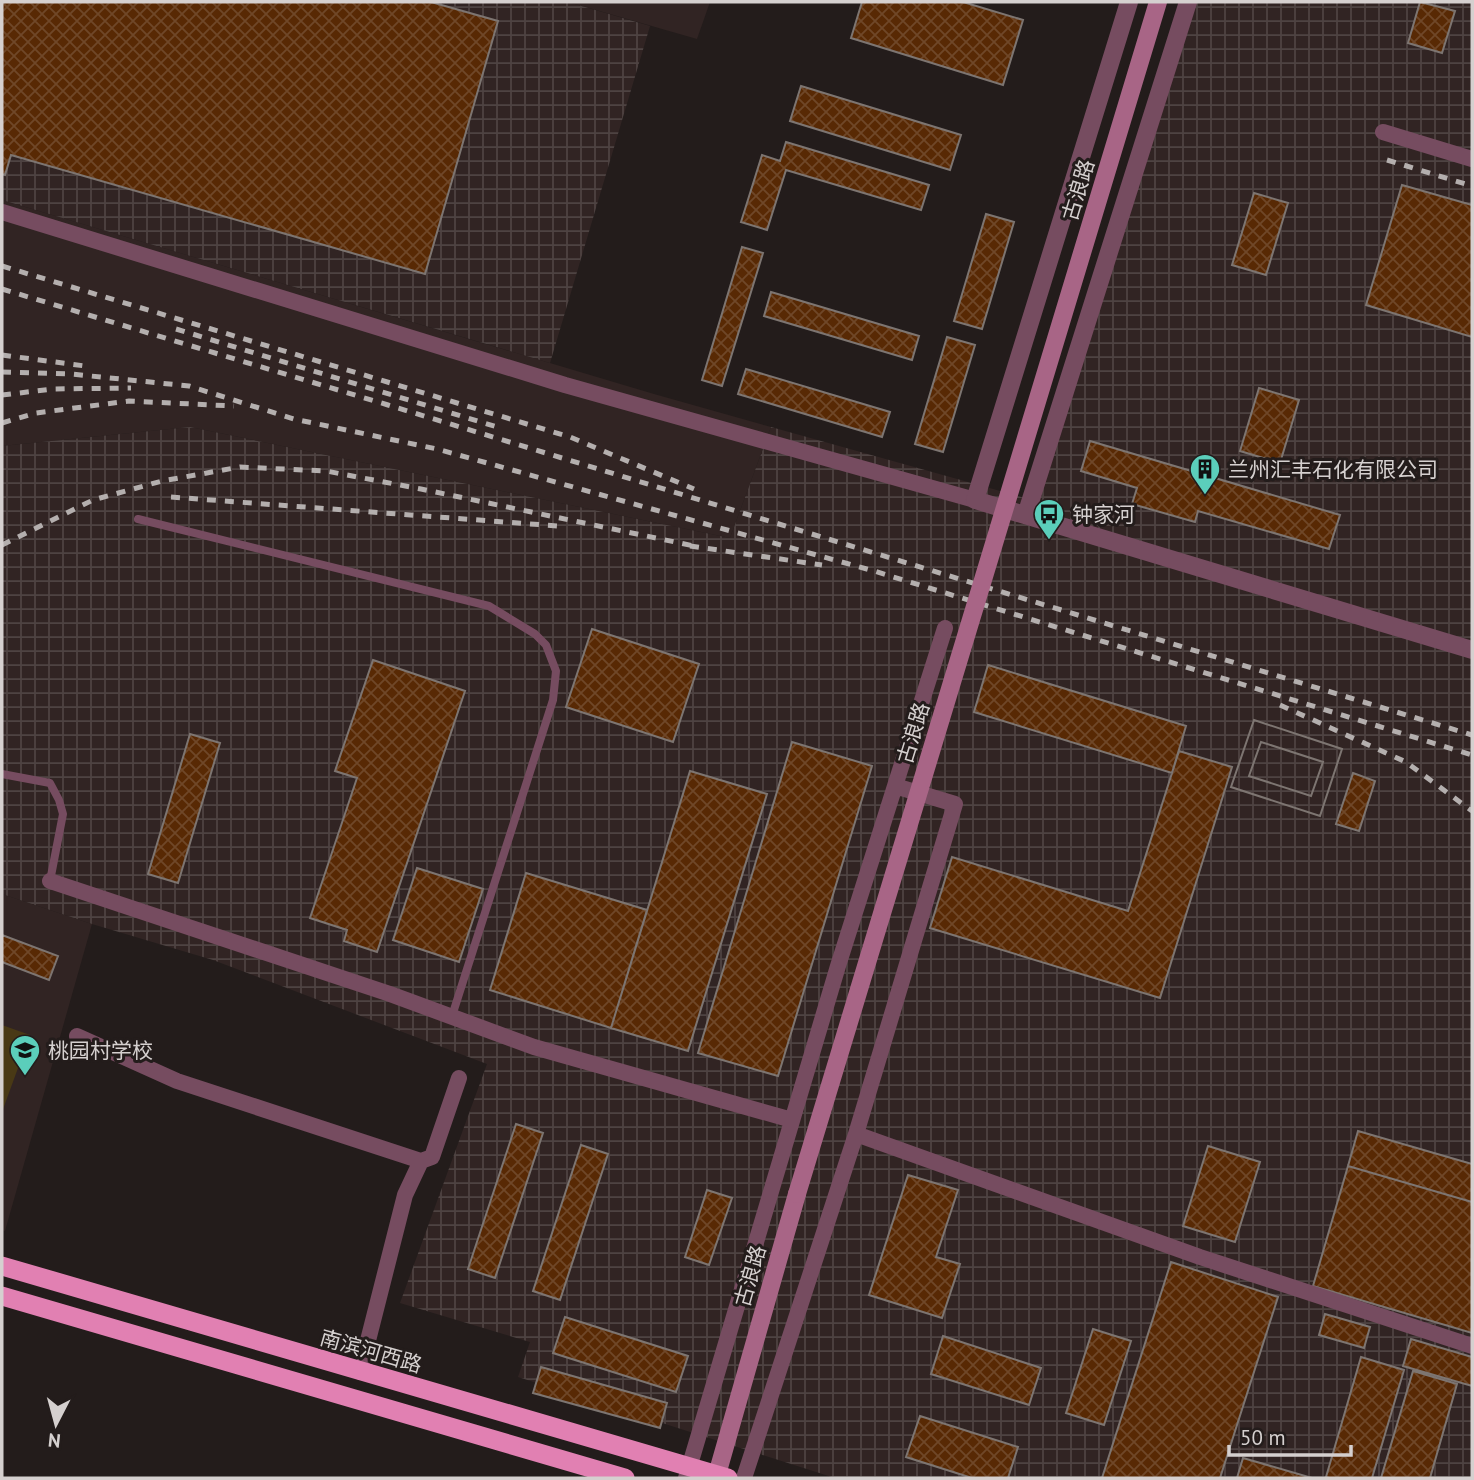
<svg xmlns="http://www.w3.org/2000/svg" width="1474" height="1480" font-family="'PT Sans','Noto Sans SC',sans-serif">
	<style>
		.built { fill: #312423 }
		.industrial { fill: url(#industrial-grid) }
		.grass { fill: #493915 }
		.building { fill: url(#building-cross-hatch); stroke: #7d7571; stroke-width: 2; fill-rule: evenodd }
		.lines { fill: none; stroke-linecap: round; stroke-linejoin: round }
		.service { stroke: #764c60; stroke-width: 8 }
		.minor { stroke: #764c60; stroke-width: 16 }
		.tertiary { stroke: #764c60; stroke-width: 18 }
		.secondary { stroke: #a86586; stroke-width: 18 }
		.trunk { stroke: #e180b2; stroke-width: 19 }
		.rail { stroke: #b4afae; stroke-width: 5; stroke-dasharray: 9 9; stroke-linecap: butt }
		.secondary-bridge { stroke: #a86586; stroke-width: 18 }
		.labels { text-anchor: middle; dominant-baseline: central; stroke-width: 6; stroke-linejoin: round; paint-order: stroke }
		.street-label { font-size: 21px; fill: #d5d0cf; stroke: #231c1b }
		.poi-label { font-size: 21px; fill: #d5d0cf; stroke: #231c1b; text-anchor: start }
	</style>
	<defs>
		<pattern id="industrial-grid" width="8" height="8" patternUnits="userSpaceOnUse" patternTransform="scale(1.75)"><rect width="8" height="8" fill="#312423"/><path d="M0 4h8M4 0v8" fill="none" stroke="#4e4342"/></pattern>
		<pattern id="building-cross-hatch" width="8" height="8" patternUnits="userSpaceOnUse" patternTransform="scale(1.75)"><rect width="8" height="8" fill="#582904"/><path d="M0 0l8 8M0 8l8-8" fill="none" stroke="#6f4728"/></pattern>
	</defs>
	<rect width="100%" height="100%" fill="#231c1b"/>
	<path class="built" d="M568 2H710L697 39Z
		M2 200 654 394 771 427 730 538 190 427 2 446Z
		M2 894 92 924 5 1231 2 1230Z"/>
	<path class="industrial" d="M2 2H568L650 26 550 363 2 200Z
		M1192 2H1472V1478H835L518 1377 530 1342 400 1303 487 1064 213 960 92 924 2 894V446L190 427 730 538 771 427 1039 502Z"/>
	<path class="grass" d="M2 1025 30 1035 2 1112Z"/>
	<path class="building" d="M2 2H431L498 21 425 274 11 155 5 175 2 174Z
		M862 2H963L1023 20 1003 85 851 38Z
		M1420 2 1455 11 1442 53 1408 43Z
		M801 86 961 135 950 170 790 121Z
		M786 142 929 185 921 210 786 170 767 230 741 222 762 155 780 161Z
		M1402 185 1472 205V337L1366 305Z
		M1254 193 1288 203 1266 275 1232 265Z
		M986 214 1014 222 982 329 954 321Z
		M742 247 763 253 722 386 702 380Z
		M771 292 919 336 912 360 764 316Z
		M947 337 975 345 943 452 915 444Z
		M746 369 890 412 882 437 738 394Z
		M1259 388 1299 400 1280 463 1240 451Z
		M1090 441 1340 515 1329 549 1198 511 1195 522 1132 504 1137 488 1081 471Z
		M592 629 699 664 673 742 566 707Z
		M373 660 465 691 377 952 344 941 347 930 310 918 357 778 335 771Z
		M988 665 1186 726 1172 773 974 712Z
		M1254 720 1342 749 1320 816 1231 787ZM1261 742 1323 762 1311 796 1249 776Z
		M1254 720 1342 749 1320 816 1231 787Z
		M190 734 220 743 178 883 148 874Z
		M792 742 872 766 778 1076 698 1053Z
		M1261 742 1323 762 1311 796 1249 776Z
		M1179 751 1232 767 1160 998 930 928 952 857 1128 911Z
		M690 771 767 794 688 1051 611 1028Z
		M1353 773 1375 781 1359 831 1336 824Z
		M417 868 483 889 459 962 393 940Z
		M526 873 647 910 611 1028 490 990Z
		M2 935 58 956 49 980 2 962Z
		M516 1124 543 1133 495 1278 468 1269Z
		M1358 1131 1472 1164V1202L1348 1166Z
		M581 1145 608 1154 560 1300 533 1291Z
		M1208 1146 1260 1162 1235 1242 1183 1226Z
		M1348 1166 1472 1202V1333L1313 1286Z
		M908 1175 958 1190 936 1257 960 1264 942 1318 869 1295Z
		M707 1190 732 1198 709 1265 685 1257Z
		M1171 1262 1278 1297 1220 1478H1102Z
		M1325 1314 1370 1327 1364 1348 1319 1335Z
		M565 1317 688 1356 676 1392 553 1353Z
		M1093 1329 1131 1341 1104 1425 1066 1413Z
		M943 1336 1041 1368 1029 1405 931 1374Z
		M1411 1339 1472 1357V1386L1403 1366Z
		M1361 1357 1404 1370 1372 1478H1329L1326 1477Z
		M541 1367 667 1403 660 1428 533 1393Z
		M1413 1371 1457 1384 1430 1478H1381Z
		M920 1416 1018 1447 1008 1478H972L906 1457Z
		M1243 1458 1312 1478H1237Z"/>
	<g class="lines">
		<path class="service" d="M138 519 489 606 535 634 546 645 556 671 553 700 452 1016
			M2 774 50 783 59 800 63 814 50 881"/>
		<path class="minor" d="M1383 132 1472 159
			M2 212 565 385 975 500
			M50 881 390 994 534 1047 792 1120
			M77 1036 177 1081 421 1161 405 1195 360 1372
			M856 1134 1200 1257 1472 1346
			M421 1161 432 1157 459 1078
			M686 1478 838 966 945 628
			M744 1478 856 1134 955 804 895 786"/>
		<path class="tertiary" d="M1129 2 975 500 1472 650
			M1026 515 1188 2"/>
		<path class="secondary" d="M716 1478 797 1194"/>
		<path class="trunk" d="M2 1266 728 1478
			M2 1296 625 1478"/>
		<path class="rail" d="M1387 160 1472 186
			M2 266 570 437 694 489
			M2 289 388 405 1472 735
			M176 329 497 427
			M2 355 85 366
			M2 372 71 374 189 386 294 419 437 449 874 571 1472 755
			M2 395 53 389 131 388
			M2 423 36 413 129 401 234 406
			M171 497 558 526
			M2 545 93 500 162 481 240 467 326 471 421 489 699 547
			M690 546 822 565
			M1280 705 1406 762 1472 811"/>
		<path class="secondary-bridge" d="M797 1194 1158 2"/>
	</g>
	<defs>
		<g id="building-pin" transform="scale(1.575)"><path d="M0 17L-7.5 6A9.5 9.5 0 1 1 7.5 6Z" fill="#5bcebb" stroke="#231c1b"/><path d="M-4-6H4V6H1V3H-1V6H-4ZM-2.5-4.3h1.7v1.8h-1.7ZM.8-4.3h1.7v1.8H.8ZM-2.5-1h1.7V.8h-1.7ZM.8-1h1.7V.8H.8Z" fill="#111"/></g>
		<g id="bus-pin" transform="scale(1.575)"><path d="M0 17L-7.5 6A9.5 9.5 0 1 1 7.5 6Z" fill="#5bcebb" stroke="#231c1b"/><path d="M-5-6H5V4H4V6H2V4H-2V6H-4V4H-5ZM-3.5-4V0h7V-4ZM-3.5 1.2v1.5H-2V1.2ZM2 1.2v1.5H3.5V1.2Z" fill="#111"/></g>
		<g id="school-pin" transform="scale(1.575)"><path d="M0 17L-7.5 6A9.5 9.5 0 1 1 7.5 6Z" fill="#5bcebb" stroke="#231c1b"/><path d="M0-5L7-2L0 1L-7-2ZM-4 1L0 2.5L4 1V4Q0 6-4 4Z" fill="#111"/></g>
	</defs>
	<g fill-rule="evenodd">
		<use href="#building-pin" x="1205" y="469"/>
		<use href="#bus-pin" x="1049" y="514"/>
		<use href="#school-pin" x="25" y="1050"/>
	</g>
	<g class="labels">
		<g class="street-label">
			<text transform="translate(1078 190) rotate(-73)">古浪路</text>
			<text transform="translate(913 733) rotate(-73)">古浪路</text>
			<text transform="translate(750 1276) rotate(-74)">古浪路</text>
			<text transform="translate(371 1351) rotate(16)">南滨河西路</text>
		</g>
		<g class="poi-label">
			<text x="1228" y="469">兰州汇丰石化有限公司</text>
			<text x="1072" y="514">钟家河</text>
			<text x="48" y="1050">桃园村学校</text>
		</g>
	</g>
	<rect width="1474" height="1480" fill="none" stroke="#d5d0cf" stroke-width="7"/>
	<g transform="translate(56 1424) rotate(186)" stroke="#231c1b" stroke-width="5" paint-order="stroke">
	<path d="M0-5L12 26L0 18L-12 26Z" fill="#d5d0cf"/>
	<text y="-10" font-size="19" font-weight="bold" text-anchor="middle" fill="#d5d0cf">N</text>
	</g>
	<path d="M1229 1445v10h122v-10" fill="none" stroke="#d5d0cf" stroke-width="3.5"/>
	<text x="1240" y="1445" font-size="21" fill="#d5d0cf" stroke="#231c1b" stroke-width="5" paint-order="stroke">50 m</text>
</svg>
